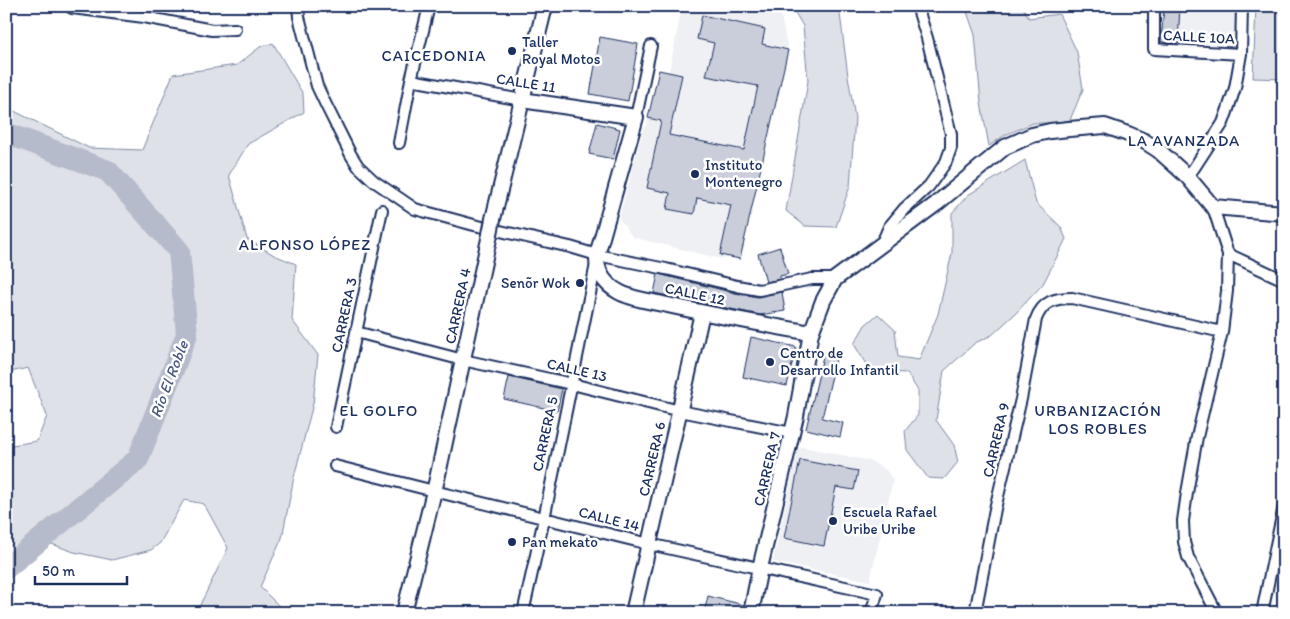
<svg xmlns="http://www.w3.org/2000/svg" width="1290" height="619" font-family="Itim,sans-serif">
	<style>
		.built { fill: #eff0f4 }
		.green { fill: #dee1e7; stroke: #7c88a2 }
		.lines { fill: none; stroke-linecap: round; stroke-linejoin: round }
		.river { stroke: #b5bbca; stroke-width: 22 }
		.building { fill: #caceda; stroke: #1b2f5e }
		.street-casing { stroke: #1b2f5e; stroke-width: 14 }
		.secondary-casing { stroke: #1b2f5e; stroke-width: 18 }
		.street { stroke: #fff; stroke-width: 10 }
		.secondary { stroke: #fff; stroke-width: 14 }
		.secondary-bridge-casing { stroke: #1b2f5e; stroke-width: 18; stroke-linecap: butt }
		.secondary-bridge { stroke: #fff; stroke-width: 14 }
		.poi-dot { fill: #1b2f5e; stroke: #fff; stroke-width: 2 }
		.labels { text-anchor: middle; dominant-baseline: central; stroke-width: 5; stroke-linejoin: round; paint-order: stroke }
		.street-label { font-size: 15px; fill: #1b2f5e; stroke: #fff }
		.poi-label { font-size: 15px; fill: #1b2f5e; stroke: #fff; text-anchor: start }
		.neighbourhood-label { font-size: 16px; letter-spacing: 1px; fill: #1b2f5e; stroke: #fff }
		.water-label { font-size: 16px; font-style: italic; fill: #49597e; stroke: #fff }
	</style>
	<rect width="100%" height="100%" fill="#fff"/>
	<filter id="ink" filterUnits="userSpaceOnUse"><feTurbulence type="fractalNoise" baseFrequency=".02" numOctaves="2"/><feDisplacementMap in="SourceGraphic" scale="10" xChannelSelector="R" yChannelSelector="G"/><feConvolveMatrix kernelMatrix="1 2 1 2 8 2 1 2 1" color-interpolation-filters="sRGB"/></filter>
	<g filter="url(#ink)">
		<path class="built" d="M688 6H779L788 50 740 259 717 258 632 237 619 218 643 130 647 125 659 70 669 72 681 12Z
			M1164 6H1236L1235 44H1188L1161 42Z
			M803 447 871 461 886 470 893 480 870 581 773 562 798 449Z"/>
		<path class="green" d="M791 6H839L848 76 855 118 850 186 836 227 805 226 786 211 808 81 803 26Z
			M965 6H1022L1029 18 1059 14 1077 52 1083 89 1070 120 1054 123H1033L1005 135 989 146 981 103 975 35Z
			M1256 6H1284V79L1253 78Z
			M273 43 303 94 304 112 248 144 229 175 247 239 274 255 296 264 292 320 318 355 313 404 294 477 282 538 260 587 286 613H196L228 548 204 504 184 500 160 543 151 550 112 560 74 552 32 537 6 557V446L37 441 47 416 28 368 6 373V107L89 148 142 150 173 74 237 65 260 47Z
			M1025 160 1036 203 1061 227 1066 239 1043 284 1015 314 992 335 975 343 944 371 936 420 954 445 958 462 944 479 928 478 907 450 905 431 918 415V391L907 373 886 372 867 366 854 344 865 325 878 314 895 330 898 357 919 360 938 314 952 253V213L968 195Z"/>
		<g class="lines">
			<path class="river" d="M6 133 108 171 179 251 187 334 138 459 6 568"/>
		</g>
		<path class="building" d="M1164 6H1180L1178 43 1161 42Z
			M702 15 765 29 762 44 788 50 740 259 720 255 731 205 697 198 694 214 667 209 670 193 647 188 661 121 648 118 659 70 682 75 669 135 744 150 758 86 706 76 714 43 697 39Z
			M600 37 638 44 628 101 590 94Z
			M597 123 620 129 613 159 589 154Z
			M780 247 788 274 780 276V279L766 282 758 254Z
			M658 274 735 293 758 297 782 292 785 311 760 315 654 293Z
			M751 337 796 347 787 386 743 377Z
			M824 352 837 355 822 418 843 423 840 437 806 429Z
			M509 377 562 389 557 411 504 399Z
			M800 460 858 471 854 490 836 487 824 546 784 538Z
			M708 596 744 605 742 613H704Z"/>
		<g class="lines">
			<g class="street-casing">
				<path id="street" d="M70 6 72 8 144 17 212 30 235 29
					M298 6 299 17 317 86 326 105 351 155 358 166 374 181 415 209 474 225 570 247 597 255 666 269 737 286 759 290 812 279H835
					M1154 6V49L1241 54
					M411 80 522 100
					M636 117 651 46
					M399 143 411 80 429 6
					M1187 176 1194 168 1207 148 1223 123 1227 112 1235 88 1241 54 1242 6
					M1213 207 1228 254 1227 291 1222 332 1197 437 1187 493 1183 521 1184 542 1188 557 1217 613
					M881 245 889 227 904 209 929 186 946 162 951 148V134L927 38 917 6
					M1228 254 1284 280
					M356 332 463 360 572 384 680 411 792 433
					M336 427 382 210
					M335 466 434 491 649 544 877 594 871 613
					M523 613 544 519 596 264
					M975 613 995 509 1021 399 1036 319C1043 301 1055 298 1072 298L1222 332
					M1262 613 1284 506"/>
			</g>
			<g class="secondary-casing">
				<path id="secondary" d="M522 100 636 117 597 255C596 271 604 284 619 292 631 299 650 301 663 304 712 315 762 324 811 333
					M493 219 545 6
					M404 613 437 479 489 239
					M633 613 702 313
					M751 613 760 568 796 416 811 333 823 301 835 279 936 204 1005 147 1032 135 1050 131 1069 129 1105 126 1128 134 1144 141 1158 150 1187 176 1213 207 1284 213"/>
			</g>
			<use href="#street" class="street"/>
			<use href="#secondary" class="secondary"/>
			<g class="secondary-bridge-casing">
				<path id="secondary-bridge" d="M489 239 493 219"/>
			</g>
			<use href="#secondary-bridge" class="secondary-bridge"/>
		</g>
	</g>
	<g class="poi-dot">
		<circle cx="512" cy="51" r="5"/>
		<circle cx="695" cy="174" r="5"/>
		<circle cx="580" cy="283" r="5"/>
		<circle cx="770" cy="362" r="5"/>
		<circle cx="833" cy="521" r="5"/>
		<circle cx="512" cy="542" r="5"/>
	</g>
	<g class="labels">
		<g class="street-label">
			<text transform="translate(1199 37) rotate(3)">CALLE 10A</text>
			<text transform="translate(526 83) rotate(9)">CALLE 11</text>
			<text transform="translate(695 294) rotate(12)">CALLE 12</text>
			<text transform="translate(458 306) rotate(-78)">CARRERA 4</text>
			<text transform="translate(344 315) rotate(-78)">CARRERA 3</text>
			<text transform="translate(577 370) rotate(13)">CALLE 13</text>
			<text transform="translate(545 434) rotate(-78)">CARRERA 5</text>
			<text transform="translate(996 440) rotate(-77)">CARRERA 9</text>
			<text transform="translate(652 459) rotate(-77)">CARRERA 6</text>
			<text transform="translate(767 469) rotate(-77)">CARRERA 7</text>
			<text transform="translate(609 519) rotate(14)">CALLE 14</text>
		</g>
		<g class="poi-label">
			<text x="522" y="42">Taller<tspan x="522" dy="17">Royal Motos</tspan></text>
			<text x="705" y="165">Instituto<tspan x="705" dy="17">Montenegro</tspan></text>
			<text x="570" y="283" text-anchor="end">Senõr Wok</text>
			<text x="780" y="353">Centro de<tspan x="780" dy="17">Desarrollo Infantil</tspan></text>
			<text x="843" y="512">Escuela Rafael<tspan x="843" dy="17">Uribe Uribe</tspan></text>
			<text x="522" y="542">Pan mekato</text>
		</g>
		<g class="neighbourhood-label">
			<text x="434" y="55">CAICEDONIA</text>
			<text x="1184" y="140">LA AVANZADA</text>
			<text x="305" y="244">ALFONSO LÓPEZ</text>
			<text x="379" y="410">EL GOLFO</text>
			<text x="1098" y="410">URBANIZACIÓN<tspan x="1098" dy="18">LOS ROBLES</tspan></text>
		</g>
		<g class="water-label">
			<text transform="translate(169 379) rotate(-69)">Río El Roble</text>
		</g>
	</g>
	<rect width="1290" height="619" fill="none" stroke="#fff" stroke-width="25"/>
	<rect x="12" y="12" width="1265" height="594" fill="none" stroke="#1b2f5e" stroke-width="2" filter="url(#ink)"/>
	<path d="M35 576v8h92v-8" fill="none" stroke="#1b2f5e" stroke-width="2.5"/>
	<text x="42" y="576" font-size="15" fill="#1b2f5e" stroke="#ffffff" stroke-width="4" paint-order="stroke">50 m</text>
</svg>
